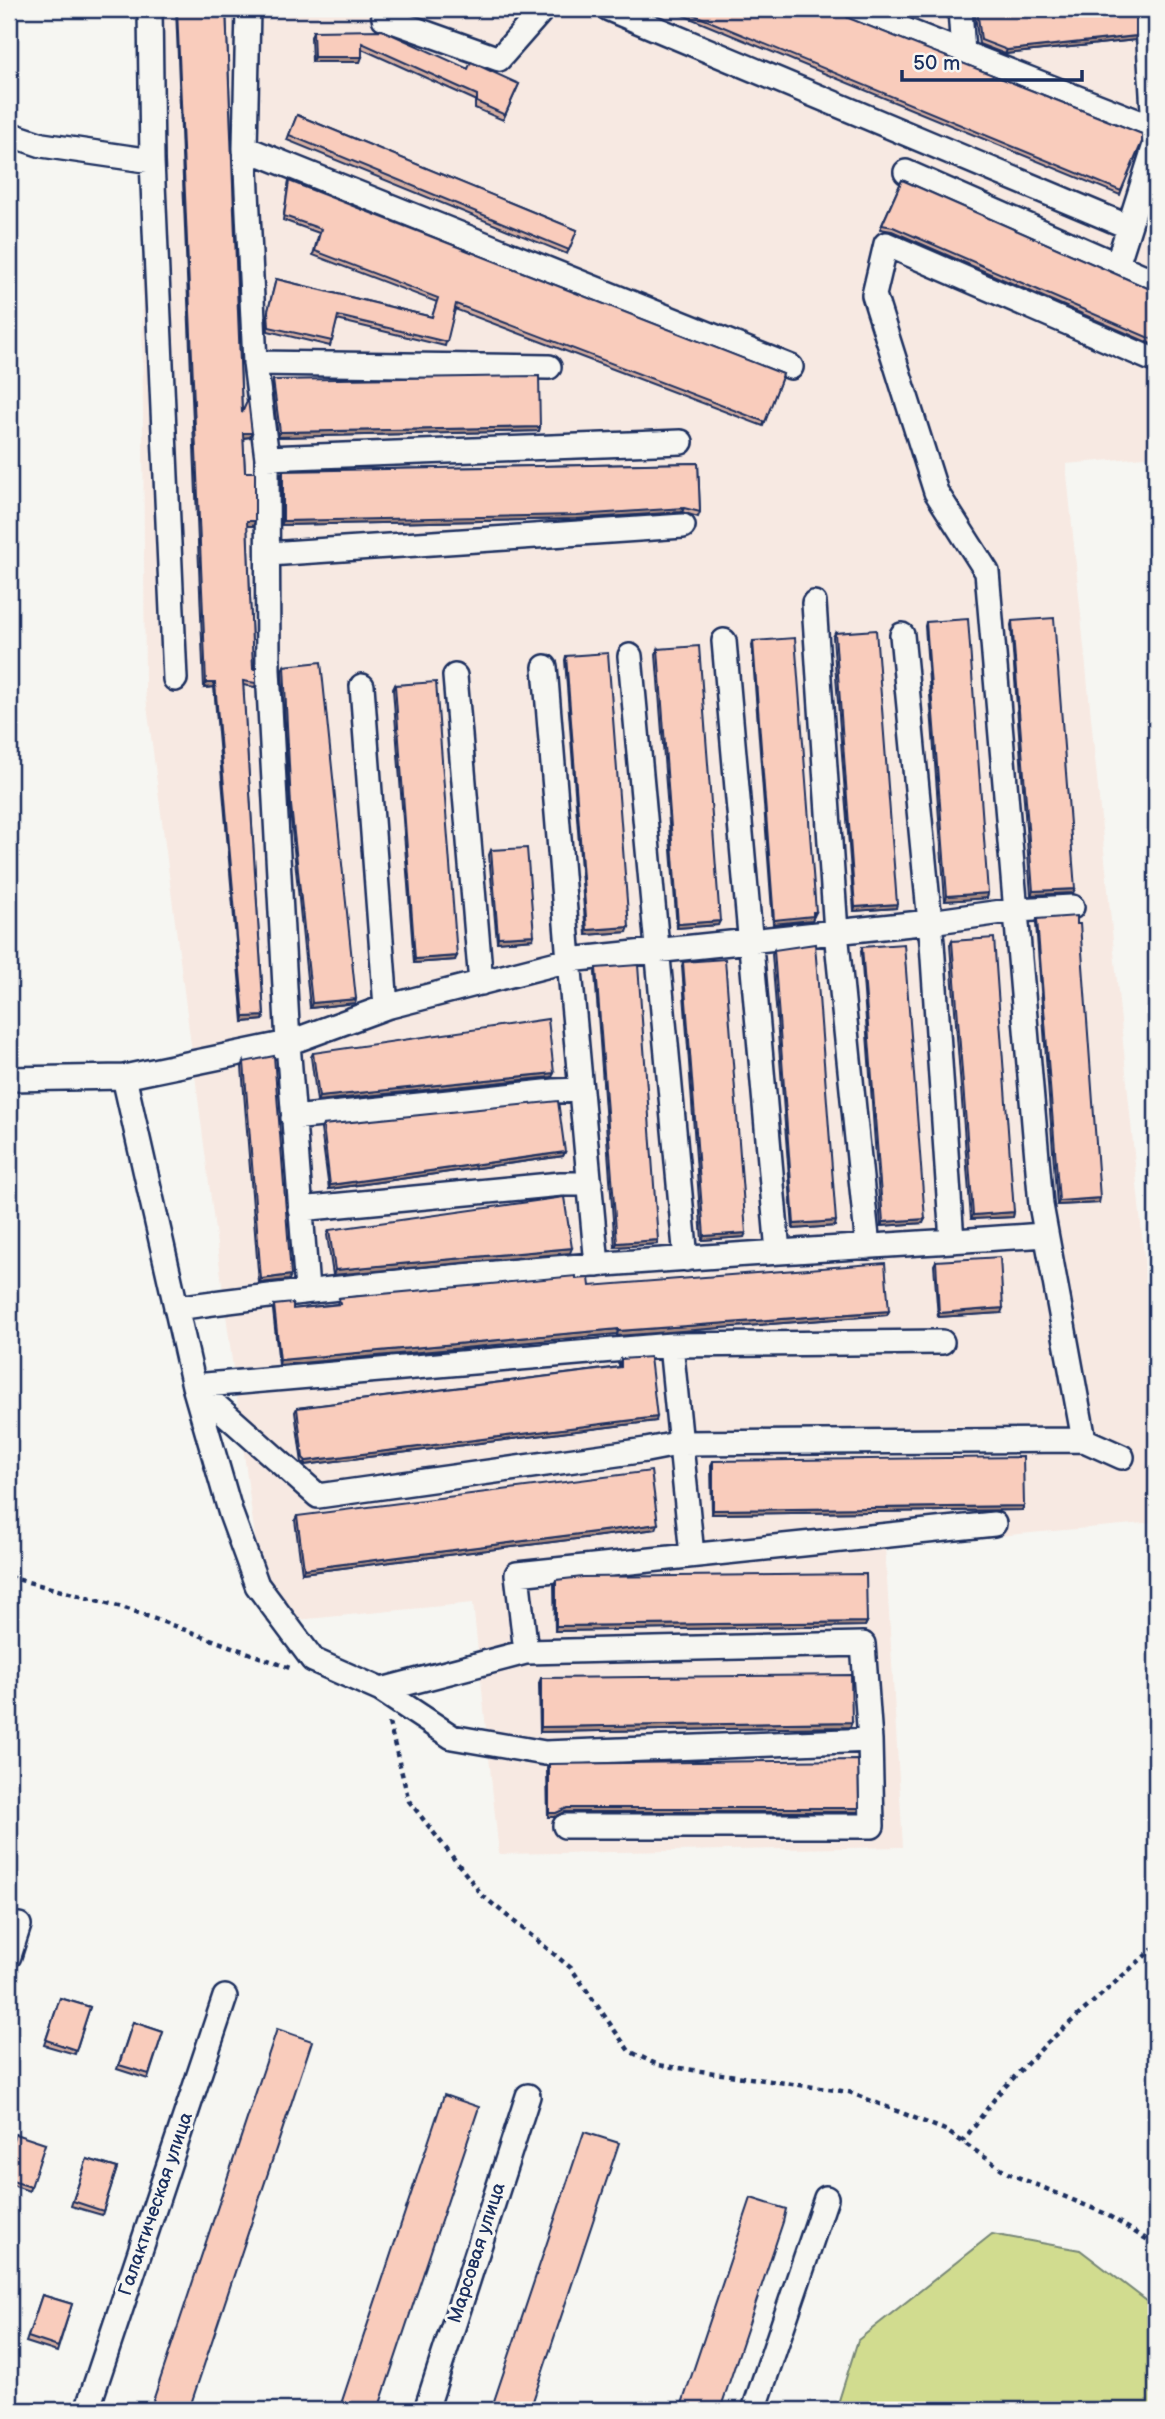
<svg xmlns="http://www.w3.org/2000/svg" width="1165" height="2419" font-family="'Balsamiq Sans',sans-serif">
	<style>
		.built { fill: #f7e9e2 }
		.green { fill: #d1dc8f; stroke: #768676; stroke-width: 2 }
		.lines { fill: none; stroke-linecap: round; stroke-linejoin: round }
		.minor-casing { stroke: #1b2f5e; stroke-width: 28 }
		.path { stroke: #1b2f5e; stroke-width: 4.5; stroke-dasharray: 5 5; stroke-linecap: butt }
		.minor { stroke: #f6f6f2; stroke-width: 23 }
		.wall { fill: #d6afa2; stroke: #1b2f5e; stroke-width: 2 }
		.shaded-wall { fill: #ae8f84; stroke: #1b2f5e; stroke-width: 2 }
		.building { fill: #f9ccbc; stroke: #1b2f5e; stroke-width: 2 }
		.labels { text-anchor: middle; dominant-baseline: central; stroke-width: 6; stroke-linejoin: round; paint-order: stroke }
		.street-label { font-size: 19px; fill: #1b2f5e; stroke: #f6f6f2 }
	</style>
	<rect width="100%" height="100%" fill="#f6f6f2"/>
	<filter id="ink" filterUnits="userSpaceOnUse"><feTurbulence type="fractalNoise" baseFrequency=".0143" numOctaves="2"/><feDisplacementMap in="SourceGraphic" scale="14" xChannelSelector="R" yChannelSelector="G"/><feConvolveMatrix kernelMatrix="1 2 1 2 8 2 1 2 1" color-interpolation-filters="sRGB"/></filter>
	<g filter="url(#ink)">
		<path class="built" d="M140 9H1156V456L1066 464 1156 1377V1522L885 1546 903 1847 499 1854 473 1603 266 1623 145 690Z"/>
		<path class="green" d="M992 2234 1080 2250 1156 2308V2410H836L858 2340Z"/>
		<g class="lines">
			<g class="minor-casing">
				<path id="minor" d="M150 9 152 161 175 679
					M248 9 245 148 255 363 267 458 268 670 288 1043 307 1290
					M383 9 384 18 499 59 543 9
					M609 9 1129 227
					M852 9 1154 128
					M960 9 963 53
					M9 134 42 145 152 161
					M245 148 791 367
					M906 172 1156 282
					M1117 265 1155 145 1147 9
					M255 363 549 367
					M267 458 681 442
					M269 554 683 526
					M814 603 836 932 868 1247
					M902 635 932 943 952 1241
					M724 641 778 1252
					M630 656 686 1259
					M545 667 569 960 597 1265
					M455 676 481 983
					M362 686 386 1007
					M124 1077 194 1386 231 1514 257 1585 313 1660 381 1690 452 1737 545 1753 870 1740
					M9 1079 124 1077 288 1043 386 1007 569 960 930 922 1016 910 1072 907
					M293 1118 555 1091 581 1090
					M300 1209 561 1184H590
					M176 1308C465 1268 756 1254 1046 1235
					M671 1345 692 1555
					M194 1386 318 1496 646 1450 682 1443 1084 1440 1122 1457
					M194 1386 671 1345 942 1342
					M1084 1440 1041 1205 987 572 936 492 874 295 886 244 1156 361
					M526 1652 863 1644 870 1740 872 1826H565
					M381 1690 526 1652 517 1574 994 1524
					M9 1956 19 1925
					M87 2410 225 1997
					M426 2410 528 2096
					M754 2410 826 2198"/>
			</g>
			<path class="path" d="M9 1577 122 1607 290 1668
				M389 1723 409 1801 483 1896 571 1968 629 2051 658 2065 849 2092 945 2130 1008 2173 1104 2213 1156 2245
				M962 2142 999 2093 1046 2044 1156 1946"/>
			<use href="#minor" class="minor"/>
		</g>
		<path class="wall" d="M176 9H226L242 413 252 433 250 437 243 438 245 472 255 521 253 526H247L253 669 256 683 255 687 243 685 264 1016 263 1020 243 1022 214 687 204 688Z
			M668 9H837L848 18 1142 134 1120 195Z
			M901 9H948L946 15 911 17 902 13Z
			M974 9H1136L1135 40 1005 54 979 44Z
			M313 31 468 69 519 84 503 120 475 108V100L362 49 360 62H312L311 37Z
			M297 115 577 230 567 254 287 140Z
			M902 180 1152 290H1156V346L892 231 880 229Z
			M289 181 783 374 763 426 455 309 445 346 337 320 330 346 268 331 267 315 276 279 432 317 437 302 313 255 319 233 283 220Z
			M1156 187V217H1152L1153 199Z
			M273 380 540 427 539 431 278 437 272 385Z
			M698 463 700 512 698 517 682 512 576 519 281 525V475L283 471Z
			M1012 621 1073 893 1031 895 1011 625Z
			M926 622 988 893 987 898 945 901 925 626Z
			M835 633 896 908 854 911 833 637Z
			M753 641 814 916 813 917 812 920 773 924 752 645Z
			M658 649 718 925 677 928 656 654Z
			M566 656 627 932 586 935 565 660Z
			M284 666 356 999 355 1003 310 1008 290 810 282 670Z
			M395 685 455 960 414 963 393 689Z
			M491 850 533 939 497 942 489 855Z
			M1037 919 1099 1203 1057 1205 1036 923Z
			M952 941 1014 1212 1013 1217 971 1219 950 945Z
			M862 947 923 1223 881 1226 861 951Z
			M774 950 835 1226 793 1229 772 954Z
			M683 962 744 1237 702 1240 682 966Z
			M596 968 657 1244 615 1247 595 973Z
			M313 1053 552 1077 317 1101 311 1057Z
			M244 1062 289 1280 259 1283 242 1067Z
			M323 1125 565 1152 563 1156 329 1189 321 1129Z
			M329 1230 570 1253 333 1275 327 1235Z
			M936 1261 1001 1313 938 1317 934 1265Z
			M576 1279 590 1286 887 1315 617 1336V1334L279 1365 273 1310 274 1305 293 1309 337 1304 339 1298Z
			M621 1359 656 1421 304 1465 302 1463 295 1412 297 1408 619 1367V1364Z
			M713 1461 1024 1506 1022 1510 712 1514 711 1465Z
			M297 1516 656 1529 302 1573 295 1520Z
			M556 1580 867 1622 865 1626 555 1631 554 1584Z
			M541 1678 850 1727 540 1732 539 1683Z
			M549 1764 859 1808 858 1812H565L555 1817H548L547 1768Z
			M60 1998 90 2007 75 2054 44 2045Z
			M133 2022 163 2032 148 2079 117 2069Z
			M45 2144 29 2191 9 2184V2152Z
			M87 2159 117 2168 102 2215 71 2206Z
			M42 2295 72 2304 57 2352 26 2342Z"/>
		<path class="shaded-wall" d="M948 10 946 15 911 17 912 13Z
			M1136 36 1135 40 1005 54 1007 50Z
			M314 57H362L360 62H312Z
			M540 427 539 431 278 437 280 432Z
			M243 433H252L250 437 242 438Z
			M684 508 682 512 576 519 281 525 283 521Z
			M247 521H255L253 526H245Z
			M206 683H215L214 687 204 688Z
			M1075 889 1073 893 1031 895 1033 891Z
			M988 893 987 898 945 901 947 896Z
			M897 904 896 908 854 911 855 907Z
			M816 912 812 920 773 924 774 920Z
			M720 921 718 925 677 928 678 924Z
			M629 927 627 932 586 935 587 930Z
			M534 935 533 939 497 942 498 937Z
			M457 956 455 960 414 963 415 959Z
			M356 999 355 1003 310 1008 312 1003Z
			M264 1016 263 1020 243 1022 244 1017Z
			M554 1073 552 1077 317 1101 319 1097Z
			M565 1152 563 1156 329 1189 330 1185Z
			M1100 1198 1099 1203 1057 1205 1059 1201Z
			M1014 1212 1013 1217 971 1219 973 1215Z
			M925 1219 923 1223 881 1226 883 1222Z
			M836 1221 835 1226 793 1229 794 1224Z
			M746 1233 744 1237 702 1240 704 1236Z
			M658 1240 657 1244 615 1247 617 1243Z
			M572 1248 570 1253 333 1275 335 1270Z
			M291 1275 289 1280 259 1283 261 1279Z
			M1003 1308 1001 1313 938 1317 939 1313Z
			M889 1311 887 1315 617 1336 618 1331Z
			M618 1329 617 1334 279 1365 280 1360Z
			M657 1417 656 1421 304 1465 306 1461Z
			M1024 1506 1022 1510 712 1514 713 1510Z
			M658 1524 656 1529 302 1573 304 1569Z
			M867 1622 865 1626 555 1631 556 1626Z
			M852 1722 850 1727 540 1732 541 1727Z
			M567 1808H859L858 1812H565L555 1817H548L549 1813Z"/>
		<path class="building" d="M177 9H226L242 413 248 399 252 433H243L245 472H255V521H247L253 669 256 668V683L243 681 264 1016 244 1017 215 683H206Z
			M680 9H837L841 11 848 18 1142 134V142L1121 191Z
			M903 9H948V10L912 13Z
			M977 9H1136V36L1007 50 981 40Z
			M382 30 468 69 471 62 519 84 505 115 477 102V95L362 43V57H314L313 31Z
			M297 115 577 230 569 250 289 135Z
			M902 180 1152 290H1156V341L893 227 882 225Z
			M289 181 783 374 765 422 456 304 447 342 338 316 332 341 269 327 268 311 276 279 432 317 438 298 315 251 321 229 284 216Z
			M1156 188V213H1154V194Z
			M539 376 540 427 280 432 273 380Z
			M698 463 700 512 684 508 577 515 283 521V471Z
			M1054 618 1075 889 1033 891 1012 621Z
			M968 619 988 893 947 896 926 622Z
			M876 630 897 904 855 907 835 633Z
			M795 638 816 912H813V916L774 920 753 641Z
			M699 646 720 921 678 924 658 649Z
			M608 653 629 927 587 930 566 656Z
			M321 662 356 999 312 1003 291 805 284 666Z
			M436 682 457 956 415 959 395 685Z
			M527 848 534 935 498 937 491 850Z
			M1077 916V924H1080L1100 1198 1059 1201 1037 919Z
			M994 938 1014 1212 973 1215 952 941Z
			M815 944 836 1221 794 1224 774 950Z
			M904 944 925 1219 883 1222 862 947Z
			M725 959 746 1233 704 1236 683 962Z
			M638 965 658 1240 617 1243 596 968Z
			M548 1019 554 1073 319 1097 313 1053Z
			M274 1056 291 1275 261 1279 244 1062Z
			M558 1101 565 1152 330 1185 323 1125Z
			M564 1197 572 1248 335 1270 329 1230Z
			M1000 1257 1003 1308 939 1313 936 1261Z
			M885 1263 889 1311 618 1331V1329L280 1360 274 1305 293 1303V1309L340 1304 339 1298 576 1276V1279L589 1278 590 1286Z
			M650 1357 657 1417 306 1461 303 1458 297 1408 621 1367V1359Z
			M1023 1457 1024 1506 713 1510V1461Z
			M651 1471 658 1524 304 1569 297 1516Z
			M866 1574 867 1622 556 1626V1580L583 1577Z
			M851 1675 852 1722 541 1727V1678Z
			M858 1760 859 1808H567L556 1813H549V1764Z
			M60 1998 90 2007 76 2050 46 2040Z
			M133 2022 163 2032 149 2074 119 2065Z
			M277 2029 312 2041 189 2410H150Z
			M444 2095 479 2107 378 2410H339Z
			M584 2132 619 2143 530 2410H491Z
			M15 2134 45 2144 31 2187 9 2180V2152Z
			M87 2159 117 2168 103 2211 73 2201Z
			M751 2198 786 2209 783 2222 720 2410H680Z
			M42 2295 72 2304 58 2347 28 2337Z"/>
	</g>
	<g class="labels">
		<g class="street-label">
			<text transform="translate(156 2204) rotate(-71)">Галактическая улица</text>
			<text transform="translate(477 2253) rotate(-72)">Марсовая улица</text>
		</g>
	</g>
	<rect width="1165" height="2419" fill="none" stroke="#f6f6f2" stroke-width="35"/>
	<rect x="18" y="18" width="1130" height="2384" fill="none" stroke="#1b2f5e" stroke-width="2.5" filter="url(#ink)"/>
	<path d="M902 70v10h180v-10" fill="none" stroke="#1b2f5e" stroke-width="3.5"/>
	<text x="913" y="70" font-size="21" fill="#1b2f5e" stroke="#f6f6f2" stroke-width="5" paint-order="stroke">50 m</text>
</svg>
